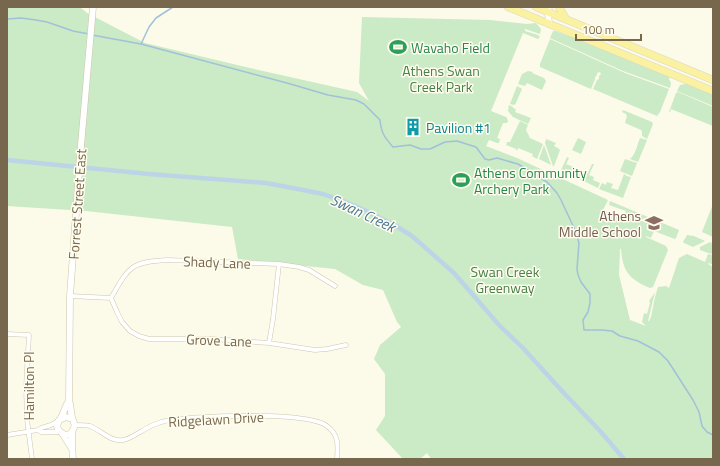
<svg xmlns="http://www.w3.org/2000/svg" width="720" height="466" font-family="'Titillium Web',sans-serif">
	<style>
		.green { fill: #cbeac6 }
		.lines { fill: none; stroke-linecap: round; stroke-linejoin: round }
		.stream { stroke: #a2c1d8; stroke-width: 1.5 }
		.canal { stroke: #bcd5e6; stroke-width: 4.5 }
		.street-casing { stroke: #cec6ae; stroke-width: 5 }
		.secondary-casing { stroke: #cfc5a9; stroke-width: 7 }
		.primary-casing { stroke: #dcd7d0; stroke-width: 8 }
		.street { stroke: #fff; stroke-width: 4 }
		.secondary { stroke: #fff; stroke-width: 6 }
		.primary { stroke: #faf1a1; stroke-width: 7 }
		.labels { text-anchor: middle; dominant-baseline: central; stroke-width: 3; stroke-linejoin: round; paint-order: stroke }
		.leisure-label { font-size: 14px; fill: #27864d; stroke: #fffdef; text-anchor: start }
		.park-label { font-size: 14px; fill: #478246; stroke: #fffdef }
		.culture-label { font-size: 14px; fill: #0d838f; stroke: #fffdef; text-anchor: start }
		.street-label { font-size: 14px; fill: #77674c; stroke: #fffdef }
		.education-label { font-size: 14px; fill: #785e54; stroke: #fffdef; text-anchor: end }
		.water-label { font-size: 15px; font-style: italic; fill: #4b7698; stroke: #fffdef }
	</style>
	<rect width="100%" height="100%" fill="#fcfae8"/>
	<path class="green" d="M7 7H80L87 13 145 43 250 68 357 92 369 101 359 83 362 17 490 20 527 24 536 23 541 29 540 34 525 29V31L538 35 540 37 538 39 523 33 491 111 506 117 507 118 508 122 506 123H503L497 138 500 139 499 143H497L489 140 486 146 517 158 608 200 603 210 604 212 605 211 619 216 617 220 619 221 622 222 626 211 609 205 610 201 679 230 676 238 675 239 654 231 651 238 646 236V237L666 246 668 250 653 287 650 288C629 279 623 272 621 249H620L619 275 630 320 646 326 642 322 644 313 647 314 650 303 649 301 655 292 648 321H649L651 317 655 297 658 287 666 286 669 288 679 258 687 254 705 262 708 254 713 255V265L709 263 708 264 713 267V365L711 366H713V459H431L427 453 420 459H403L376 430 385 416V374L374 359 380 345 401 327 397 322 383 290 363 285 335 269 238 259 232 227 86 211 7 206Z
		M553 31H555L588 43 670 76 669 79 671 83 670 88 623 71 550 38Z
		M550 39 625 73 669 89 660 112 657 116 593 89 597 80 599 79V76L601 74 600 72 597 73V75L595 77V79L591 89 540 67V64Z
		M528 71 533 72 532 73 544 78 546 81 542 90 527 83 525 86 518 84 522 74Z
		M687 83 713 94V106L677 91 680 85 686 84Z
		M517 86 522 89 515 105V104L514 105 510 104Z
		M678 92 713 107V126L671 109 670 112H669L676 93Z
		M509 105 513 107V108L516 109 515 112 531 118 528 124 513 117 508 111Z
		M623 110 652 122 653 124 647 139 642 136V132L641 130 625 123 627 116 626 114 622 112Z
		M520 121 528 125 526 130 530 138 543 144 537 159 532 156 533 154 518 148 517 151 516 149 506 145 507 143 506 142H510Z
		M578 138 586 142 581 154 572 150Z
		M640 138 647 140 638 162 630 159C636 154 637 145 640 138Z
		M546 139 556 143 554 146 558 148 560 150 554 166H553L545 143Z
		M544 145 551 165 539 159Z
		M567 157 569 158 566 164 588 173 592 164H594L589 175 594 177 593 180 600 183 598 188 561 170Z
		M625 159 637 163 632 176 620 171Z
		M624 174 626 175V176L631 177 623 198 599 189 602 183 606 185 607 182 613 184 611 188 618 190Z
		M713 204V237L702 232Z
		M687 235 694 236 705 241 693 247 684 243 683 242Z
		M710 242 713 244V254L708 253 700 250V247Z"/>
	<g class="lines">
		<path class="stream" d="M7 19 21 18 36 20 47 22 73 31 89 34
			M92 35 141 44 287 83 328 95 356 100 364 104 380 120C381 133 385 138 393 147L410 145 421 149H430L445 142 457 141 476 147 485 159 489 160 497 158 518 164 547 182 557 193 561 200 575 230 579 243 577 269 578 275 581 282 590 294V303L588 312 583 320 584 330H602L612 331 620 336 638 341 659 352 668 361 693 400 699 412 702 426 707 432 713 435
			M141 44 149 27 156 18 173 7"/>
		<path class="canal" d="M7 160 149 174 266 183 298 189 323 194 343 201 364 210 396 226 412 236 454 273 499 325 523 348 562 391 601 432 624 459"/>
		<g class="street-casing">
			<path id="street" d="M70 296 111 298
				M111 298 117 312 122 322 130 331 139 336 149 339H212L269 343 315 350 327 349 346 345
				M111 298C129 267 130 262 167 260L279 264 299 267 309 270 335 286
				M7 334 29 335 26 387 27 419 32 459
				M269 343 273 319 279 264
				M74 425C79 425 85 425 90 426 101 430 110 442 123 440 130 439 136 434 142 431 148 427 155 424 161 422 188 415 308 411 327 426 339 435 338 445 337 459
				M38 430 41 428 51 425 58 421
				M7 435 38 430 41 432H60"/>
		</g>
		<g class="secondary-casing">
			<path id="secondary" d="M549 24 548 12 549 7
				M61 418 67 404 69 401
				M72 419 66 417 59 420 57 426C59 434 69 439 73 430 74 428 75 425 74 423 74 421 72 419 72 417 70 412 72 407 69 401L70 296 80 157 93 7
				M72 432C72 441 72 450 73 459
				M62 433 72 449"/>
		</g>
		<g class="primary-casing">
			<path id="primary" d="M508 7 713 91
				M536 7 713 80
				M559 7 566 19"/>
		</g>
		<use href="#street" class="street"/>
		<use href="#secondary" class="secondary"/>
		<use href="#primary" class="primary"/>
	</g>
	<defs>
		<g id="stadium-bare" transform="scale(1.38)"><path d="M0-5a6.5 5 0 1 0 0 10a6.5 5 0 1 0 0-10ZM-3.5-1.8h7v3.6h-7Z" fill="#2e9e5b" stroke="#fffdef" stroke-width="2.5" paint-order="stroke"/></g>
		<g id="building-bare" transform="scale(1.38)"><path d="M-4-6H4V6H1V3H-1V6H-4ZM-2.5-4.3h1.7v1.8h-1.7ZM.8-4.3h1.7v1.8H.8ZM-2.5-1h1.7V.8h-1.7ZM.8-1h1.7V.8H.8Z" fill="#0f9aa8" stroke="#fffdef" stroke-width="2.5" paint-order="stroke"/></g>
		<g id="school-bare" transform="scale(1.38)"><path d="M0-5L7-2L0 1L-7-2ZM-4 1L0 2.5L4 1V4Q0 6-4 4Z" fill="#8d6e63" stroke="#fffdef" stroke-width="2.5" paint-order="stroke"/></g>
	</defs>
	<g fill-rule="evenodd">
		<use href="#stadium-bare" x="398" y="47"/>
		<use href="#building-bare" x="413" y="127"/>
		<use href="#stadium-bare" x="461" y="180"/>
		<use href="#school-bare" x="654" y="223"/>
	</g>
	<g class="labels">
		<g class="leisure-label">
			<text x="411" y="47">Wavaho Field</text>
			<text x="474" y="172">Athens Community<tspan x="474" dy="16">Archery Park</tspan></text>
		</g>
		<g class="park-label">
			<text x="441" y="70">Athens Swan<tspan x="441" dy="16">Creek Park</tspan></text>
			<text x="505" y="271">Swan Creek<tspan x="505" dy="16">Greenway</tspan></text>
		</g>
		<g class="culture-label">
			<text x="426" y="127">Pavilion #1</text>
		</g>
		<g class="street-label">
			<text transform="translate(77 204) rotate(-86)">Forrest Street East</text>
			<text transform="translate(217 262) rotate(2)">Shady Lane</text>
			<text transform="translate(219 340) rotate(2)">Grove Lane</text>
			<text transform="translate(28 386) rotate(-90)">Hamilton Pl</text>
			<text transform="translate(216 419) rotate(-3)">Ridgelawn Drive</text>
		</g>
		<g class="education-label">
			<text x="641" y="215">Athens<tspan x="641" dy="16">Middle School</tspan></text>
		</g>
		<g class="water-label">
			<text transform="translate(363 213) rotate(25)">Swan Creek</text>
		</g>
	</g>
	<rect width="720" height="466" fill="none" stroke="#77674c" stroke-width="16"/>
	<path d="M576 34v6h65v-6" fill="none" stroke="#77674c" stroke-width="2"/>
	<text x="582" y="34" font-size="12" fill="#77674c" stroke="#fffdef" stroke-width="3" paint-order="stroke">100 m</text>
</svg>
